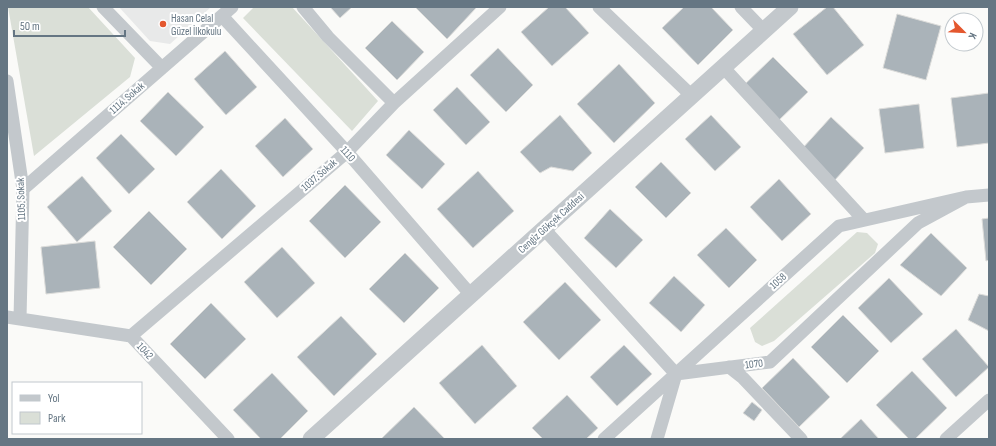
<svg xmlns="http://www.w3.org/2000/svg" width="996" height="446" font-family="'Sofia Sans Condensed',sans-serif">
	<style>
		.built { fill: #e8e9e9 }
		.green { fill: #dadfd7 }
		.building { fill: #aab3b9; stroke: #dcdcda }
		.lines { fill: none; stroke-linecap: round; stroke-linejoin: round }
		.minor { stroke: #c3c8cc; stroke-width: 13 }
		.tertiary { stroke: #c3c8cc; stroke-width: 17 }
		.poi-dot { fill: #e4572e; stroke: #fff; stroke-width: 1.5 }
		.labels { text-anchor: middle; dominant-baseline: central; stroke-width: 4; stroke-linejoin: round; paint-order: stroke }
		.poi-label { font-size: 11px; fill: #657683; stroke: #fff; text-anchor: start }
		.street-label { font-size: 11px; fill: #657683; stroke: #fff }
	</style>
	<rect width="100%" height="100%" fill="#fafaf8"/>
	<path class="built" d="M119 7H211L170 44 150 41Z"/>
	<path class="green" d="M8 7H88L135 58 130 77 34 156Z
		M254 7H292L378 101 352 131 243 18Z
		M857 232 867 233 878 244 875 253 774 341 762 346 755 342 750 328Z"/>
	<path class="building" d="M330 7H352L340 18Z
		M415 7H475L476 8 447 39Z
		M549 7H565L589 33 552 66 521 32Z
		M684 7H711L733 30 698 65 662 28Z
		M827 7H833L864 45 827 75 793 34Z
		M897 14 941 26 926 80 883 68Z
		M392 21 424 52 397 80 365 48Z
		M498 48 533 85 506 112 470 75Z
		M225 51 257 87 226 115 194 79Z
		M773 57 808 92 776 123 742 87Z
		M619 64 655 103 614 143 577 104Z
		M457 87 490 122 466 145 433 110Z
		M168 92 204 127 176 156 140 121Z
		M989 93V143L957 147 951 98Z
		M919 104 924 148 885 153 879 109Z
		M560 115 592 153 573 171 551 167 540 173 520 152Z
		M711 115 741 147 715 171 685 139Z
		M831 117 864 148 834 181 801 150Z
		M285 118 313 149 283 177 255 146Z
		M409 130 445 164 422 189 386 155Z
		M121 134 155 169 129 194 96 158Z
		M661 162 691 193 666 218 635 187Z
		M221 169 256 206 222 239 187 202Z
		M478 171 514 211 473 248 437 209Z
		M82 176 112 211 77 242 47 207Z
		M779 179 811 214 782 241 750 207Z
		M345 185 381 222 345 258 309 221Z
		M610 209 643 240 616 268 584 238Z
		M149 211 187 249 151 285 113 247Z
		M989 218V260L986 261 982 219Z
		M726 228 757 260 729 288 697 255Z
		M931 233 967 268 941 296 900 265Z
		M95 241 100 288 46 294 41 247Z
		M282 247 315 283 277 318 244 282Z
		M405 253 439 288 404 323 369 289Z
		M674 276 705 305 681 332 649 303Z
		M889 278 923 314 891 343 858 308Z
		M565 282 601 320 559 360 523 322Z
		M979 294 989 296V331L968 320Z
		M211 303 246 339 205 379 170 344Z
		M843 315 879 351 847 383 811 347Z
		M341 316 377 354 334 396 297 357Z
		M956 329 989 367 956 397 922 359Z
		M482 345 517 386 475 424 439 383Z
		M624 345 652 374 617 406 590 377Z
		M793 358 830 397 799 427 762 388Z
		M912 371 947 408 915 439H909L876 405Z
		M272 373 308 411 280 439H261L233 410Z
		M567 395 598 428 586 439H543L532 428Z
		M752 402 762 410 754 421 743 413Z
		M414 407 445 439H381Z
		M861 419 879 439H840Z"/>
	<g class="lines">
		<path class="minor" d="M103 7 162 68
			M303 7 328 37 394 103
			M599 7 692 96
			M741 7 764 31
			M222 16 347 152 471 295
			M723 67 864 220
			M7 81 23 189 20 319
			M23 189 232 7
			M544 229 676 374 770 362 918 223 966 197
			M7 317 131 336 228 439
			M131 336 347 152 394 103 500 7
			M729 367 743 378 801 439
			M604 439 839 226 966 197 989 195
			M657 439 676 374
			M946 439 989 400"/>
		<path class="tertiary" d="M311 439 790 7"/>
	</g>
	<circle class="poi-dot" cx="163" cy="24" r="4"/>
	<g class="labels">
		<g class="poi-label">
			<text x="171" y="18">Hasan Celal<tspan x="171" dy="13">Güzel İlkokulu</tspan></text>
		</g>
		<g class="street-label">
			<text transform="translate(127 98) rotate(-41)">1114. Sokak</text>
			<text transform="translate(348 154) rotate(48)">1110</text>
			<text transform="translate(319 175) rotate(-41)">1037. Sokak</text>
			<text transform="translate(21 199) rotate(-92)">1105. Sokak</text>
			<text transform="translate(551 223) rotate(-42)">Cengiz Gökçek Caddesi</text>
			<text transform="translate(778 281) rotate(-42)">1058</text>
			<text transform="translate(145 351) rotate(47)">1042</text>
			<text transform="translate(754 364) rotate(-7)">1070</text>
		</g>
	</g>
	<rect width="996" height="446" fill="none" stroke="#657683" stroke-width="16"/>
	<rect x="12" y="382" width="130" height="52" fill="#ffffff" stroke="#c1c8cd"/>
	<rect x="20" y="395" width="20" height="6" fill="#c3c8cc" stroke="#c1c8cd"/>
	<text x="48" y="402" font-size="12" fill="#657683">Yol</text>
	<rect x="20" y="412" width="20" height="12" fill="#dadfd7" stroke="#c1c8cd"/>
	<text x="48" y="422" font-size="12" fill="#657683">Park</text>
	<g transform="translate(964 32) rotate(114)"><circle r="19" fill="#ffffff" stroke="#c1c8cd"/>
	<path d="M0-3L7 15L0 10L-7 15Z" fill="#e4572e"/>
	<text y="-6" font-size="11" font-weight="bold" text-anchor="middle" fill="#657683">K</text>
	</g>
	<path d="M14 30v6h111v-6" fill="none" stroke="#657683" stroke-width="2"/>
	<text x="20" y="30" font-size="12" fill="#657683" stroke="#ffffff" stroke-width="3" paint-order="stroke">50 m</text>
</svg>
